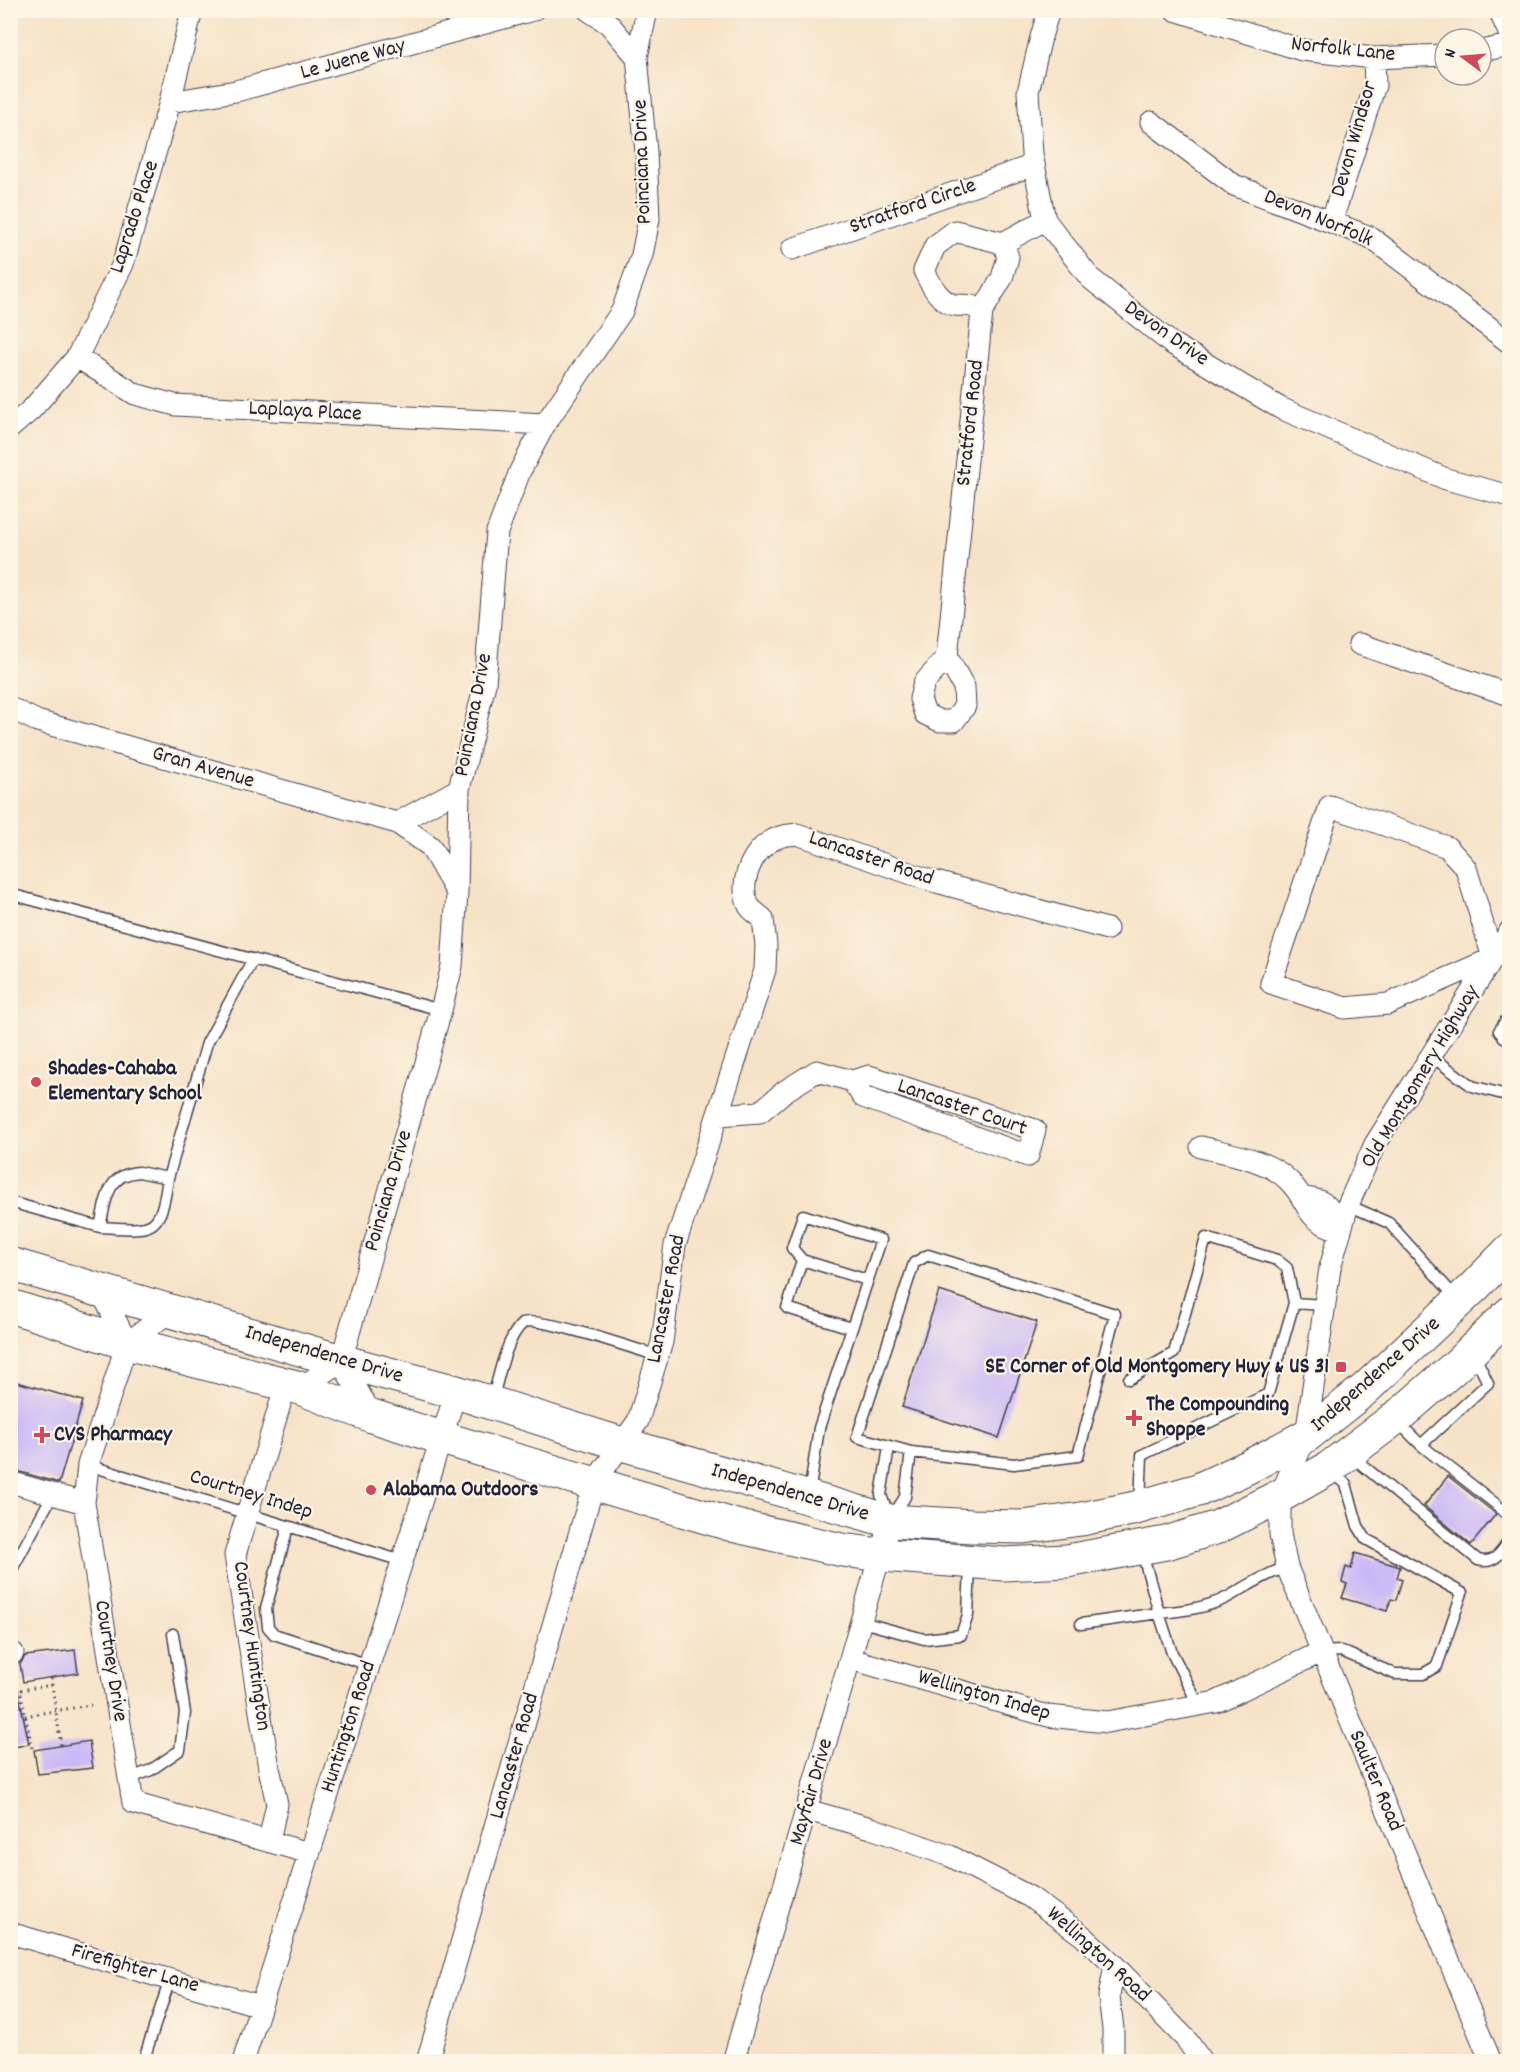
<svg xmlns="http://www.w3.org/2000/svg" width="1520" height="2072" font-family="Dekko,sans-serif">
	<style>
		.building { fill: #c9b8f6 }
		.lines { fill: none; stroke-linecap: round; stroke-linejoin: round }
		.lane-casing { stroke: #423f50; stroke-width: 13 }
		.street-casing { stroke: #423f50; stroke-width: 23 }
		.primary-casing { stroke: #423f50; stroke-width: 35 }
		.path { stroke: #423f50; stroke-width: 3; stroke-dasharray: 1.5 4.5; stroke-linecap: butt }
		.lane { stroke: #fff; stroke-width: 10 }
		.street { stroke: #fff; stroke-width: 21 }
		.primary { stroke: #fff; stroke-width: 33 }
		.poi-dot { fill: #d1495b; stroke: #fcf5e5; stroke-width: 2 }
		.labels { text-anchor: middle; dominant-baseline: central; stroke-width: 4.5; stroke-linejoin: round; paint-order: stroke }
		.street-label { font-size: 22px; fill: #22223b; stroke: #fcf5e5 }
		.poi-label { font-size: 22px; font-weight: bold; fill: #22223b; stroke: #fcf5e5; text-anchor: start }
	</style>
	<rect width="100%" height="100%" fill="#fcf5e5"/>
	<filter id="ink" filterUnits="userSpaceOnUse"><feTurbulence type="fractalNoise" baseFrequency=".0167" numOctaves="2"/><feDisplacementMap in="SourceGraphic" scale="12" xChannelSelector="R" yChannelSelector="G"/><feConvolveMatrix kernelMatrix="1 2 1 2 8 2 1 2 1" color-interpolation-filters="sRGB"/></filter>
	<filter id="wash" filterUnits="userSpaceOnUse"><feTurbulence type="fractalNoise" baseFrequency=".008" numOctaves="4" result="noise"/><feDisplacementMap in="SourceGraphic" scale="24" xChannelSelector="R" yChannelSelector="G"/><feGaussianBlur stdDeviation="1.35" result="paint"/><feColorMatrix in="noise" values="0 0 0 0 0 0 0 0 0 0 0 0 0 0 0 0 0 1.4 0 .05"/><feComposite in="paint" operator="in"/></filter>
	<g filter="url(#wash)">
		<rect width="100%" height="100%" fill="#f6e2c7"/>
		<g id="blocks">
			<path class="building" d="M939 1291 1037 1322 999 1438 902 1407Z
				M10 1380 83 1401 59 1483 10 1469Z
				M1448 1476 1496 1514 1471 1545 1424 1506Z
				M1355 1553 1400 1567 1397 1578 1402 1580 1396 1600 1391 1599 1387 1611 1342 1598 1347 1584 1342 1582 1346 1567 1351 1569Z
				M75 1650 78 1673 23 1682 20 1664 25 1656Z
				M17 1686 29 1744 10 1748V1687Z
				M89 1741 93 1768 38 1774 34 1750Z"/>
		</g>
	</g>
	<g filter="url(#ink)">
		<use href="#blocks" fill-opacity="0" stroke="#423f50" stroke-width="1.5"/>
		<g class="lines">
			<g class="lane-casing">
				<path id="lane" d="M10 894 441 1010
					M1510 1014 1499 1031 1504 1037 1510 1039
					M1431 1056 1472 1086 1510 1096
					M139 1172 168 1178C160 1234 154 1230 100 1227 106 1201 106 1174 139 1172Z
					M168 1178 207 1043 253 959
					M10 1202 100 1227
					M1348 1205 1389 1223 1457 1299
					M928 1255 1115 1314 1078 1456 1014 1464 911 1452 857 1437 914 1263Z
					M802 1260 787 1308 851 1328
					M1129 1379 1174 1353 1206 1238 1277 1260 1287 1268 1294 1303
					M492 1401C498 1380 506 1337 523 1323 535 1315 639 1350 658 1356
					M1396 1420 1421 1445 1497 1505 1510 1518
					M1421 1445 1488 1383 1474 1354
					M1350 1455 1478 1560C1494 1565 1502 1552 1510 1539
					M88 1465 402 1561
					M809 1495 819 1428 881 1240 803 1215 792 1248 802 1260 867 1280
					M1140 1504 1142 1455 1268 1394 1294 1303 1324 1305
					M888 1515 881 1495 889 1447
					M893 1516 905 1497 911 1452
					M288 1527 266 1608 268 1627 274 1634 369 1665
					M1142 1552 1159 1613C1183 1611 1207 1608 1228 1597 1248 1586 1265 1574 1287 1567
					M10 1573 53 1494
					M862 1622 924 1639 961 1635 968 1615 970 1565
					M1081 1624 1159 1613 1172 1653 1193 1694V1706
					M1321 1652 1341 1651 1395 1674H1423L1437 1666 1462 1593 1366 1539 1358 1526 1346 1484 1332 1471
					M129 1779 151 1770 180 1750 185 1713 173 1634
					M143 2062 170 1979"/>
			</g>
			<g class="street-casing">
				<path id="street" d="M588 10 609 24 637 57
					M1049 10 1041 37 1028 92 1032 154 1045 220 1090 278 1171 343 1280 408 1446 479 1510 496
					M1175 10 1302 50 1374 58 1445 55
					M1499 10 1510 35
					M1481 51 1510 45
					M170 102 236 91 533 10
					M1151 122 1234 185 1370 237 1510 343
					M1332 220 1375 85 1374 58
					M1003 243 1045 220
					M792 249 1034 165
					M982 312C971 303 968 306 955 305 939 302 931 284 924 271L935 246 955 231 1003 243
					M77 357 135 394 175 405 545 424
					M10 428 32 409 77 357 123 264 170 102 192 10
					M1359 644 1510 695
					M947 657 982 312 1002 278 1008 257 1003 243
					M947 657 964 687 965 706 954 721H940L925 714 920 699 924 683Z
					M10 708 37 721 397 823 459 789
					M1330 806 1447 847 1466 868 1493 958 1388 1004 1345 1008 1271 983Z
					M397 823 430 846 457 893
					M719 1115 760 1112 785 1091 817 1071 852 1081 863 1097 1028 1156 1035 1130 869 1076 852 1081
					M1201 1147C1229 1154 1267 1159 1288 1180 1312 1203 1301 1219 1340 1230
					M1303 1198C1328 1199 1331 1209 1340 1230
					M100 1289 127 1343
					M172 1310 127 1343 88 1465 84 1503 133 1803 309 1853
					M341 1361 372 1416
					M300 1388 341 1361 441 1010 452 966 457 893 459 789 485 684 497 532 520 471 545 424 622 311 642 255 649 219 646 152 637 57 647 10
					M10 1482 84 1503
					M10 1652 13 1653
					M851 1659 1048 1716 1107 1722 1216 1702 1321 1652
					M807 1810 871 1828 950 1856 1030 1897 1083 1936 1115 1966 1186 2039 1202 2062
					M269 1841 277 1804 269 1768 235 1555 286 1384
					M10 1933 260 2006
					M243 2062 456 1392
					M427 2062 594 1483 638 1421 662 1342 675 1245 765 970 766 945 763 919C759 915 752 911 749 906 737 883 753 847 777 838 783 835 791 835 797 834L929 880 1107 929
					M733 2062 890 1521
					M1113 2062V2029L1109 1996 1115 1966
					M1491 2062 1287 1567 1280 1534V1496L1306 1436 1330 1268 1348 1205 1375 1144 1510 931"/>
			</g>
			<g class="primary-casing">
				<path id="primary" d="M10 1264 341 1361 456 1392 622 1444 890 1521 973 1526 1023 1527 1081 1519 1136 1508 1198 1490 1248 1467 1306 1436 1364 1390 1474 1287 1510 1250
					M10 1306 127 1343 300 1388 372 1416 442 1438 736 1526 842 1550 881 1555 1004 1564 1067 1561 1166 1543 1218 1527 1280 1496 1329 1468 1403 1412 1456 1366 1510 1313"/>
			</g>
			<path class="path" d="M51 1678 61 1745
				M25 1716 91 1705
				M32 1748 20 1690 52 1685"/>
			<use href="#lane" class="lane"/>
			<use href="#street" class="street"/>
			<use href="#primary" class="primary"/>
		</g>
	</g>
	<g class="poi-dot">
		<circle cx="36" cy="1082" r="6"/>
		<rect x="1335" y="1361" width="12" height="12" rx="3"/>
		<path d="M1131 1409h6v6h6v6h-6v6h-6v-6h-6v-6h6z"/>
		<path d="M39 1426h6v6h6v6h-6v6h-6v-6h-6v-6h6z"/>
		<circle cx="371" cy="1490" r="6"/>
	</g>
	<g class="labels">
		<g class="street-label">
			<text transform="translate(1343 50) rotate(6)">Norfolk Lane</text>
			<text transform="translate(353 60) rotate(-15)">Le Juene Way</text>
			<text transform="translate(1355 139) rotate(-74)">Devon Windsor</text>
			<text transform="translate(643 162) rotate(-92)">Poinciana Drive</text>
			<text transform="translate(913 207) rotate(-19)">Stratford Circle</text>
			<text transform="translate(135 217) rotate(-72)">Laprado Place</text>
			<text transform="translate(1318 219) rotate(23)">Devon Norfolk</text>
			<text transform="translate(1166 334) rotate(35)">Devon Drive</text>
			<text transform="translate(305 412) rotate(3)">Laplaya Place</text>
			<text transform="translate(971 423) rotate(-84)">Stratford Road</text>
			<text transform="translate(474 715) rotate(-79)">Poinciana Drive</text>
			<text transform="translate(203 768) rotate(16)">Gran Avenue</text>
			<text transform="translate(871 859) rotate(19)">Lancaster Road</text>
			<text transform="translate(1421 1077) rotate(-59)">Old Montgomery Highway</text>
			<text transform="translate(962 1108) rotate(19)">Lancaster Court</text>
			<text transform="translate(389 1191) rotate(-74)">Poinciana Drive</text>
			<text transform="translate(667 1299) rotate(-79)">Lancaster Road</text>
			<text transform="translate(324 1355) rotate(16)">Independence Drive</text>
			<text transform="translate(1376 1375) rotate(-41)">Independence Drive</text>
			<text transform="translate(790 1493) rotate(16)">Independence Drive</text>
			<text transform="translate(251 1495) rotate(17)">Courtney Indep</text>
			<text transform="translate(251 1646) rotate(82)">Courtney Huntington</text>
			<text transform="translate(110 1661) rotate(81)">Courtney Drive</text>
			<text transform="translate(984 1696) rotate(16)">Wellington Indep</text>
			<text transform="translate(349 1727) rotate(-72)">Huntington Road</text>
			<text transform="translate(515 1756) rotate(-74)">Lancaster Road</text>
			<text transform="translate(1375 1781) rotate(67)">Saulter Road</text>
			<text transform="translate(812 1792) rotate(-74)">Mayfair Drive</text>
			<text transform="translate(1098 1955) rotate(42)">Wellington Road</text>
			<text transform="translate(135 1969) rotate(16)">Firefighter Lane</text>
		</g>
		<g class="poi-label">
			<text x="48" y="1069">Shades-Cahaba<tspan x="48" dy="25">Elementary School</tspan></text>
			<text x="1329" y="1367" text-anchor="end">SE Corner of Old Montgomery Hwy &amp; US 31</text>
			<text x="1146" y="1405">The Compounding<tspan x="1146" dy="25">Shoppe</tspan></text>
			<text x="54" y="1435">CVS Pharmacy</text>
			<text x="383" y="1490">Alabama Outdoors</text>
		</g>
	</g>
	<rect width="1520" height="2072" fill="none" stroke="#fcf5e5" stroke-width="36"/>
	<g transform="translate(1463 57) rotate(286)"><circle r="28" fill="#fcf5e5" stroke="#a5a1a1" stroke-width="1.5"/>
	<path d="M0-4.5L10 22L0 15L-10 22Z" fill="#d1495b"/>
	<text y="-9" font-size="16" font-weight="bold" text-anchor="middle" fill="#22223b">N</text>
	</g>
</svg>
